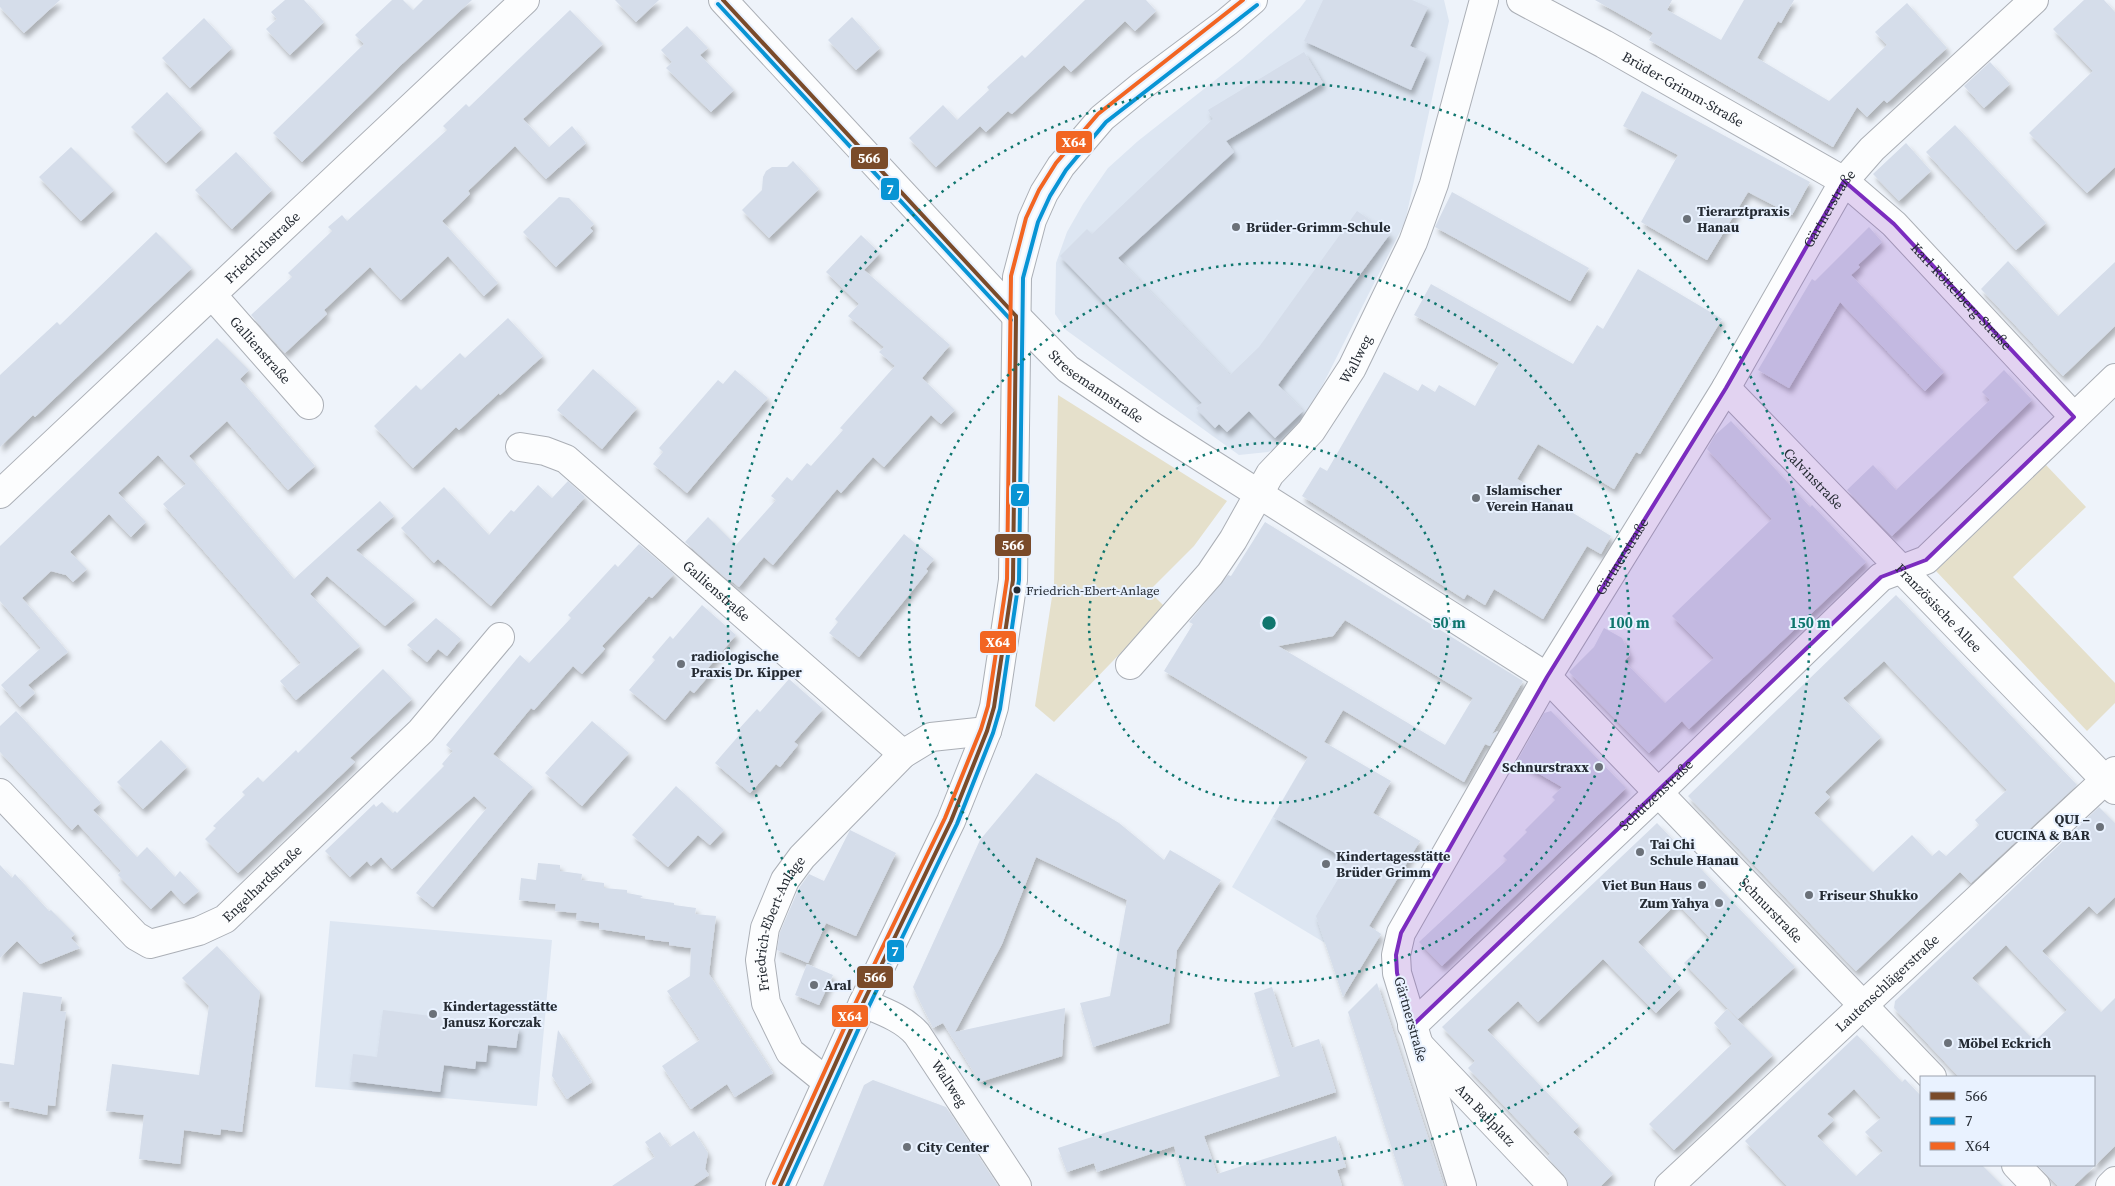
<svg xmlns="http://www.w3.org/2000/svg" width="2115" height="1186" font-family="'Source Serif 4',serif">
	<style>
		.built { fill: #dde6f2 }
		.green { fill: #e5e0cb }
		.building { fill: #d5ddea; fill-rule: evenodd; filter: url(#shadow) }
		.lines { fill: none; stroke-linecap: round; stroke-linejoin: round }
		.street-casing { stroke: #abafb6; stroke-width: 30 }
		.secondary-casing { stroke: #abafb6; stroke-width: 30 }
		.street { stroke: #fcfdfe; stroke-width: 28 }
		.secondary { stroke: #fcfdfe; stroke-width: 28 }
		.bus-1-casing { stroke: #e9f2ff; stroke-width: 8 }
		.bus-2-casing { stroke: #e9f2ff; stroke-width: 8 }
		.bus-3-casing { stroke: #e9f2ff; stroke-width: 8 }
		.bus-1 { stroke: #7a4b2a; stroke-width: 4 }
		.bus-2 { stroke: #0894d4; stroke-width: 4 }
		.bus-3 { stroke: #f26522; stroke-width: 4 }
		.marked { fill: #7b2cbf; fill-opacity: 0.2; stroke: #7b2cbf; stroke-width: 4; stroke-linejoin: round }
		.ring { fill: none; stroke: #0f766e; stroke-width: 2.5; stroke-dasharray: 2.5 5 }
		.poi-dot { fill: #6b7179; stroke: #e9f2ff; stroke-width: 2 }
		.bus-dot { fill: #252b33; stroke: #e9f2ff; stroke-width: 2 }
		.labels { text-anchor: middle; dominant-baseline: central; stroke-width: 4; stroke-linejoin: round; paint-order: stroke }
		.bus-label { font-size: 13px; fill: #252b33; stroke: #e9f2ff; text-anchor: start }
		.street-label { font-size: 14px; fill: #252b33; stroke: #e9f2ff }
		.poi-label { font-size: 14px; font-weight: bold; fill: #252b33; stroke: #e9f2ff; text-anchor: start }
		.centre { fill: #0f766e; stroke: #e9f2ff; stroke-width: 2.5 }
		.ring-label { font-size: 15px; text-anchor: middle; font-weight: bold; fill: #0f766e; stroke: #e9f2ff; stroke-width: 4; stroke-linejoin: round; paint-order: stroke }
		.line-badge { stroke: #e9f2ff; stroke-width: 2 }
		.badge-label { font-size: 14px; text-anchor: middle; font-weight: bold; fill: #fff }
	</style>
	<defs>
		<filter id="shadow"><feDropShadow dx="3" dy="5.5" stdDeviation="2.5" flood-color="#0004"/></filter>
	</defs>
	<rect width="100%" height="100%" fill="#eef3fa"/>
	<path class="built" d="M1306 0H1444L1449 21 1405 222 1315 400 1297 431 1281 446 1268 452 1239 455 1066 330 1055 314 1056 263 1067 232 1083 204 1108 168 1138 141 1242 59 1300 8Z
		M1300 770 1420 841 1369 926 1381 934 1368 955 1344 963 1340 952 1232 887Z
		M330 921 552 940 537 1106 315 1087Z"/>
	<path class="green" d="M1058 395 1227 501 1194 546 1149 591 1165 607 1054 722 1035 706 1054 584Z
		M2046 465 2086 507 2013 577 2115 683V703L2087 731 1936 571Z"/>
	<path class="building" d="M0 0H60L24 33 0 7Z
		M285 0H304L324 22 290 55 266 29 277 19 271 12Z
		M392 0H403L413 10 423 0H472L401 65 302 162 273 133 364 44 355 35Z
		M615 0H659L636 22Z
		M1085 0H1146L1156 11 1135 31 1125 21 1071 72 1064 65 1012 114 1008 111 986 132 980 126 936 167 909 138 943 105 957 120 989 90 987 87 1022 55 1025 58Z
		M1323 0H1412L1428 7 1410 46 1427 54 1411 90 1304 41Z
		M1595 0H1672L1667 10 1721 40 1744 0H1794L1781 23 1778 21 1757 58 1829 101 1887 45 1875 32 1907 3 1947 48 1887 103 1884 100 1867 117 1857 107 1833 147 1649 40 1653 33Z
		M2084 0H2104L2115 12V167L2087 193 2029 133 2093 71 2053 29Z
		M570 10 603 44 523 119 549 147 572 126 586 143 546 179 515 146 468 191 470 194 442 221 498 283 484 296 448 256 401 300 370 267 324 310 327 314 285 353 251 315 292 277 288 273 332 231 328 227 342 215 347 221 447 130 443 126 466 104 469 107Z
		M852 17 880 48 856 70 828 40Z
		M204 18 232 48 190 88 162 58Z
		M687 26 708 48 700 55 734 90 711 112 666 68 672 62 661 50Z
		M1304 52 1323 83 1226 141 1234 152 1118 258 1230 375 1259 347 1357 211 1390 234 1278 385 1303 411 1275 438 1249 411 1227 432 1219 424 1215 428 1196 408 1202 403 1060 256 1087 229 1092 234 1213 119 1208 110Z
		M1990 62 2010 84 1984 108 1964 86Z
		M1642 91 1810 182 1792 215 1748 192 1707 260 1641 222 1678 155 1623 126Z
		M167 92 202 129 166 163 131 127Z
		M1955 125 2046 223 2016 250 1926 152Z
		M1906 143 1931 171 1899 201 1873 174Z
		M71 147 114 190 81 221 39 177Z
		M236 152 272 190 232 229 195 190Z
		M793 161 819 189 769 238 742 210 762 190 763 177 766 171 772 167H787Z
		M1452 192 1589 268 1570 301 1435 227Z
		M559 197 569 198 594 224 590 228 593 231 556 267 523 232Z
		M1869 227 1882 242 1858 265 1860 267 1851 275 1944 372 1925 391 1840 302 1789 388 1758 370 1812 279 1815 281Z
		M156 232 192 268 35 417 33 415 0 447V375L57 322 60 325Z
		M861 235 880 253 864 270 950 345 922 378 955 410 941 424 931 415 884 467 873 457 841 493 837 489 773 565 764 557 739 587 729 579 728 580 685 542 708 517 736 545 776 500 771 496 787 477 792 481 807 463 811 466 843 430 840 428 895 366 879 352 884 347 848 316 859 304 826 272Z
		M2008 261 2058 316 2115 262V326L2063 376 1981 289Z
		M1638 269 1722 319 1640 454 1636 452 1614 489 1538 444 1517 479 1611 536 1601 554 1587 546 1543 619 1494 589 1485 605 1467 594 1464 599 1302 496 1320 467 1327 471 1384 372 1418 391 1422 384 1435 392 1439 385 1475 406 1499 363 1414 315 1431 284 1573 364 1597 325 1603 329Z
		M508 318 543 356 500 395 499 393 459 430 456 427 413 468 374 426 416 385 421 390 460 353 465 358Z
		M217 338 249 370 240 379 315 466 288 490 227 421 189 456 294 579 380 501 394 516 356 550 415 600 385 626 327 576 310 594 360 646 296 700 280 681 301 663 163 504 186 484 158 455 118 493 146 522 131 537 109 514 70 552 87 569 73 582 66 575 51 571 22 598 68 652 28 685 35 693 20 707 1 685 41 648 0 601V546Z
		M593 369 637 408 602 449 557 410Z
		M735 370 768 398 687 493 653 464 663 452 659 448 718 380 723 384Z
		M2004 370 2032 400 1892 536 1847 490 1873 465 1896 490 1990 400 1982 392Z
		M1731 421 1810 507 1812 505 1866 562 1689 729 1682 721 1649 753 1569 672 1594 647 1604 628 1622 638 1630 655 1624 661 1665 703 1714 658 1672 616 1772 519 1707 449 1715 435Z
		M568 481 585 497 491 606 438 559 434 563 401 528 444 487 489 535 511 510 514 512 538 485 552 498Z
		M1265 522 1523 681 1492 734 1498 731 1490 746 1485 744 1464 782 1343 710 1324 742 1391 781 1373 813 1420 841 1369 926 1381 934 1343 997 1316 916 1349 861 1273 817 1308 757 1164 671 1193 624 1189 622 1228 575 1231 576ZM1345 620 1473 698 1445 745 1278 646 1333 636Z
		M904 534 934 559 926 569 928 571 859 657 829 633 838 622 835 619Z
		M639 544 674 574 652 598 649 596 602 646 605 649 582 674 573 666 534 710 531 708 493 754 533 787 433 907 416 893 487 808 474 796 392 869 381 857 371 866 367 861 350 877 325 851 374 804 376 807 382 802 393 813 395 811 397 813 444 766 442 764 453 751 446 745 520 655 529 663 571 618 568 615 592 589 615 564 618 567Z
		M1896 595 2077 785 1971 883 1960 872 1856 971 1688 796ZM1884 661 2007 790 1975 820 1979 825 1946 856 1939 850 1932 856 1912 835 1873 872 1814 813 1830 797 1825 792 1881 737 1843 698Z
		M702 605 736 635 708 668 712 672 694 693 690 690 665 720 629 690 655 660 652 657 670 636 673 639Z
		M436 618 461 639 447 656 438 649 427 662 407 645Z
		M383 669 412 699 350 758 355 762 238 873 205 839 216 828 213 826 245 795 242 792 258 777 263 782 296 750 298 753Z
		M789 679 823 709 794 742 798 745 780 767 776 764 750 793 715 763 741 733 738 730 757 709 760 712Z
		M16 711 101 803 93 810 137 857 147 847 175 877 180 871 199 891 184 904 171 890 151 909 118 875 121 871 78 824 72 830 0 752V726Z
		M1551 711 1626 788 1442 966 1419 942 1507 860 1503 856 1527 832 1525 830 1555 800 1552 797 1562 787 1517 761 1544 713Z
		M592 721 629 753 582 806 545 773Z
		M161 740 187 767 143 809 117 782Z
		M1036 773 1119 823 1164 860 1170 850 1221 880 1177 950 1169 1023 1093 1047 1080 1003 1110 996 1127 900 1036 857 1002 944 955 1032 1065 1008 1062 1056 980 1082 943 1023 933 1028 913 987 980 840Z
		M676 786 724 830 710 845 698 835 668 867 632 835Z
		M2099 807 2115 823V897L2097 914 2089 906 2042 951 2101 1012 2115 998V1146L2074 1186H2058L2037 1165H2094V1077H1959L1894 1008 1895 1001ZM2006 945 2067 1010 2035 1041 1972 978Z
		M1657 823 1795 967 1738 1019 1684 963 1710 938 1677 903 1638 942 1681 988 1656 1013 1603 959 1538 1022 1518 1001 1487 1030 1579 1126 1573 1132 1613 1174 1601 1186H1568L1564 1175 1547 1157 1550 1154 1468 1068 1475 1061 1442 1027Z
		M850 830 896 853 856 936 826 923 808 963 777 950 780 932 799 888 809 874 824 881Z
		M538 863 560 865V871L582 874 581 880 604 883V888L627 890V893L643 896 640 898 674 903V905L696 908 695 914 716 916 709 974 773 1073 735 1097 727 1084 691 1109 662 1066 700 1040 667 991 690 976 691 948 669 945V942L645 939V936L599 929V923L576 920 577 913 555 911 556 904 519 900 521 878 536 880Z
		M0 865 12 878 15 874 49 911 51 910 75 934 71 938 80 948 40 964 17 941 0 958Z
		M217 946 260 992 242 1132 221 1129 220 1135 184 1130 180 1164 139 1159 144 1115 106 1111 112 1064 199 1075 209 1006 182 978Z
		M807 964 833 975 819 1005 795 995Z
		M1377 983 1413 1092 1444 1186H1404L1348 1012Z
		M1272 987 1292 1048 1319 1039 1336 1092 1204 1136 1217 1174 1336 1136 1346 1167 1337 1170 1342 1186H1186L1174 1146 1097 1172 1094 1163 1067 1172 1058 1148 1280 1076 1254 993Z
		M23 992 62 997 60 1011 66 1012 55 1106 48 1105 47 1115 9 1107 10 1102 0 1101V1063L14 1065Z
		M1727 1009 1773 1055 1674 1150 1649 1124 1732 1044 1714 1023Z
		M383 1010 519 1027 516 1048 488 1045 486 1062 476 1061 475 1069 444 1065 440 1092 350 1081 353 1054 377 1057Z
		M558 1030 592 1082 567 1099 552 1076Z
		M1857 1035 1902 1082 1905 1079 1921 1096V1165H1982L2003 1186H1787L1745 1141ZM1854 1089 1881 1118 1865 1132 1883 1151 1856 1176 1817 1136 1834 1120 1827 1114Z
		M873 1080 946 1107 998 1186H823L864 1085Z
		M694 1131 708 1153 705 1169 709 1175 693 1186H612L655 1157 645 1142 660 1132 670 1147Z"/>
	<g class="lines">
		<g class="street-casing">
			<g id="street">
				<path id="s1" d="M723 0 1016 316 1068 369 1152 426 1547 677 1932 1077"/>
				<path id="s2" d="M1521 0 1604 44 1844 181 1894 224 2074 417"/>
				<path id="s3" d="M213 296 309 405"/>
				<path id="s4" d="M1726 388 2115 790"/>
				<path id="s5" d="M520 447 545 451 566 459 903 754"/>
				<path id="s6" d="M0 494 525 0"/>
				<path id="s7" d="M1130 665 1210 574 1233 540 1270 474 1311 431 1352 368 1413 242 1434 184 1484 0"/>
				<path id="s8" d="M0 793 136 936 150 944 199 931 225 919 421 731 500 637"/>
				<path id="s9" d="M863 1003C882 1011 903 1018 917 1034L1017 1186"/>
				<path id="s10" d="M1412 1026 1659 792 1881 577 1926 560 2115 378"/>
				<path id="s11" d="M1421 1047 1553 1186"/>
				<path id="s12" d="M827 1082 790 1052 766 1003 760 960 765 928 785 880 802 857 903 754 931 737 987 731"/>
				<path d="M2016 1165 2036 1186"/>
				<path id="s13" d="M1462 1186 1397 973 1396 955 1401 933 1547 677 1726 388 1844 181 1872 149 2034 0"/>
				<path id="s14" d="M1669 1186 2115 771"/>
				<path d="M2110 1186 2115 1181"/>
			</g>
		</g>
		<g class="secondary-casing">
			<path id="secondary" d="M780 1186 863 1003 951 821 987 731 994 707 1013 580 1017 277 1032 220 1044 193 1061 166 1102 118 1140 87 1227 22 1253 0"/>
		</g>
		<use href="#street" class="street"/>
		<use href="#secondary" class="secondary"/>
		<g class="bus-1-casing">
			<path id="bus-1" d="M723 0 1016 316
				M780 1186 863 1003 951 821 987 731 994 707 1013 580 1016 316"/>
		</g>
		<g class="bus-2-casing">
			<path id="bus-2" d="M718 4 1011 320
				M787 1186 869 1006 957 824 993 733 1000 709 1019 580 1023 278 1038 222 1050 196 1066 170 1106 122 1257 5"/>
		</g>
		<g class="bus-3-casing">
			<path id="bus-3" d="M774 1183 857 1000 945 818 981 729 988 706 1007 579 1011 276 1026 218 1039 190 1056 163 1098 114 1243 0"/>
		</g>
		<use href="#bus-1" class="bus-1"/>
		<use href="#bus-2" class="bus-2"/>
		<use href="#bus-3" class="bus-3"/>
	</g>
	<path class="marked" d="M1844 181 1894 224 2074 417 1926 560 1881 577 1412 1026 1397 973 1396 955 1401 933 1547 677 1726 388Z"/>
	<g class="ring">
		<circle cx="1269" cy="623" r="180"/>
		<circle cx="1269" cy="623" r="360"/>
		<circle cx="1269" cy="623" r="541"/>
	</g>
	<g class="poi-dot">
		<circle cx="1687" cy="219" r="5"/>
		<circle cx="1236" cy="227" r="5"/>
		<circle cx="1476" cy="498" r="5"/>
		<circle cx="681" cy="664" r="5"/>
		<circle cx="1599" cy="767" r="5"/>
		<circle cx="2100" cy="827" r="5"/>
		<circle cx="1640" cy="852" r="5"/>
		<circle cx="1326" cy="864" r="5"/>
		<circle cx="1702" cy="885" r="5"/>
		<circle cx="1809" cy="895" r="5"/>
		<circle cx="1719" cy="903" r="5"/>
		<circle cx="814" cy="985" r="5"/>
		<circle cx="433" cy="1014" r="5"/>
		<circle cx="1948" cy="1043" r="5"/>
		<circle cx="907" cy="1147" r="5"/>
	</g>
	<circle class="bus-dot" cx="1017" cy="590" r="4.5"/>
	<g class="labels">
		<g class="bus-label">
			<text x="1026" y="590">Friedrich-Ebert-Anlage</text>
		</g>
		<g class="street-label">
			<text stroke="none"><textPath href="#s2" startOffset="185">Brüder-Grimm-Straße</textPath></text>
			<text stroke="none"><textPath href="#s13" startOffset="1105">Gärtnerstraße</textPath></text>
			<text stroke="none"><textPath href="#s6" startOffset="360">Friedrichstraße</textPath></text>
			<text stroke="none"><textPath href="#s2" startOffset="535">Karl-Röttelberg-Straße</textPath></text>
			<text stroke="none"><textPath href="#s3" startOffset="72">Gallienstraße</textPath></text>
			<text stroke="none"><textPath href="#s7" startOffset="382">Wallweg</textPath></text>
			<text stroke="none"><textPath href="#s1" startOffset="538">Stresemannstraße</textPath></text>
			<text stroke="none"><textPath href="#s4" startOffset="126">Calvinstraße</textPath></text>
			<text stroke="none"><textPath href="#s13" startOffset="700">Gärtnerstraße</textPath></text>
			<text stroke="none"><textPath href="#s5" startOffset="248">Gallienstraße</textPath></text>
			<text stroke="none"><textPath href="#s4" startOffset="306">Französische Allee</textPath></text>
			<text stroke="none"><textPath href="#s10" startOffset="336">Schützenstraße</textPath></text>
			<text stroke="none"><textPath href="#s8" startOffset="344">Engelhardstraße</textPath></text>
			<text stroke="none"><textPath href="#s1" startOffset="1398">Schnurstraße</textPath></text>
			<text stroke="none"><textPath href="#s12" startOffset="186">Friedrich-Ebert-Anlage</textPath></text>
			<text stroke="none"><textPath href="#s14" startOffset="298">Lautenschlägerstraße</textPath></text>
			<text transform="translate(1411 1019) rotate(74)">Gärtnerstraße</text>
			<text stroke="none"><textPath href="#s9" startOffset="122">Wallweg</textPath></text>
			<text stroke="none"><textPath href="#s11" startOffset="94">Am Ballplatz</textPath></text>
		</g>
		<g class="poi-label">
			<text x="1697" y="211">Tierarztpraxis<tspan x="1697" dy="16">Hanau</tspan></text>
			<text x="1246" y="227">Brüder-Grimm-Schule</text>
			<text x="1486" y="490">Islamischer<tspan x="1486" dy="16">Verein Hanau</tspan></text>
			<text x="691" y="656">radiologische<tspan x="691" dy="16">Praxis Dr. Kipper</tspan></text>
			<text x="1589" y="767" text-anchor="end">Schnurstraxx</text>
			<text x="2090" y="819" text-anchor="end">QUI –<tspan x="2090" dy="16">CUCINA &amp; BAR</tspan></text>
			<text x="1650" y="844">Tai Chi<tspan x="1650" dy="16">Schule Hanau</tspan></text>
			<text x="1336" y="856">Kindertagesstätte<tspan x="1336" dy="16">Brüder Grimm</tspan></text>
			<text x="1692" y="885" text-anchor="end">Viet Bun Haus</text>
			<text x="1819" y="895">Friseur Shukko</text>
			<text x="1709" y="903" text-anchor="end">Zum Yahya</text>
			<text x="824" y="985">Aral</text>
			<text x="443" y="1006">Kindertagesstätte<tspan x="443" dy="16">Janusz Korczak</tspan></text>
			<text x="1958" y="1043">Möbel Eckrich</text>
			<text x="917" y="1147">City Center</text>
		</g>
	</g>
	<circle cx="1269" cy="623" r="8" class="centre"/>
	<g class="ring-label">
		<text x="1449" y="628">50 m</text>
		<text x="1629" y="628">100 m</text>
		<text x="1810" y="628">150 m</text>
	</g>
	<g class="line-badge">
		<rect x="1055" y="130" width="38" height="24" rx="5" fill="#f26522"/>
		<rect x="850" y="146" width="39" height="24" rx="5" fill="#7a4b2a"/>
		<rect x="880" y="177" width="20" height="24" rx="5" fill="#0894d4"/>
		<rect x="1010" y="483" width="20" height="24" rx="5" fill="#0894d4"/>
		<rect x="994" y="533" width="38" height="24" rx="5" fill="#7a4b2a"/>
		<rect x="979" y="630" width="38" height="24" rx="5" fill="#f26522"/>
		<rect x="886" y="939" width="19" height="24" rx="5" fill="#0894d4"/>
		<rect x="856" y="965" width="38" height="24" rx="5" fill="#7a4b2a"/>
		<rect x="831" y="1004" width="38" height="24" rx="5" fill="#f26522"/>
	</g>
	<g class="badge-label">
		<text x="1074" y="147">X64</text>
		<text x="869" y="163">566</text>
		<text x="890" y="194">7</text>
		<text x="1020" y="500">7</text>
		<text x="1013" y="550">566</text>
		<text x="998" y="647">X64</text>
		<text x="895" y="956">7</text>
		<text x="875" y="982">566</text>
		<text x="850" y="1021">X64</text>
	</g>
	<rect x="1920" y="1076" width="175" height="90" fill="#e9f2ff" stroke="#9ba2ad"/>
	<rect x="1930" y="1092" width="25" height="8" fill="#7a4b2a" stroke="#9ba2ad"/>
	<text x="1965" y="1101" font-size="15" fill="#252b33">566</text>
	<rect x="1930" y="1117" width="25" height="8" fill="#0894d4" stroke="#9ba2ad"/>
	<text x="1965" y="1126" font-size="15" fill="#252b33">7</text>
	<rect x="1930" y="1142" width="25" height="8" fill="#f26522" stroke="#9ba2ad"/>
	<text x="1965" y="1151" font-size="15" fill="#252b33">X64</text>
</svg>
